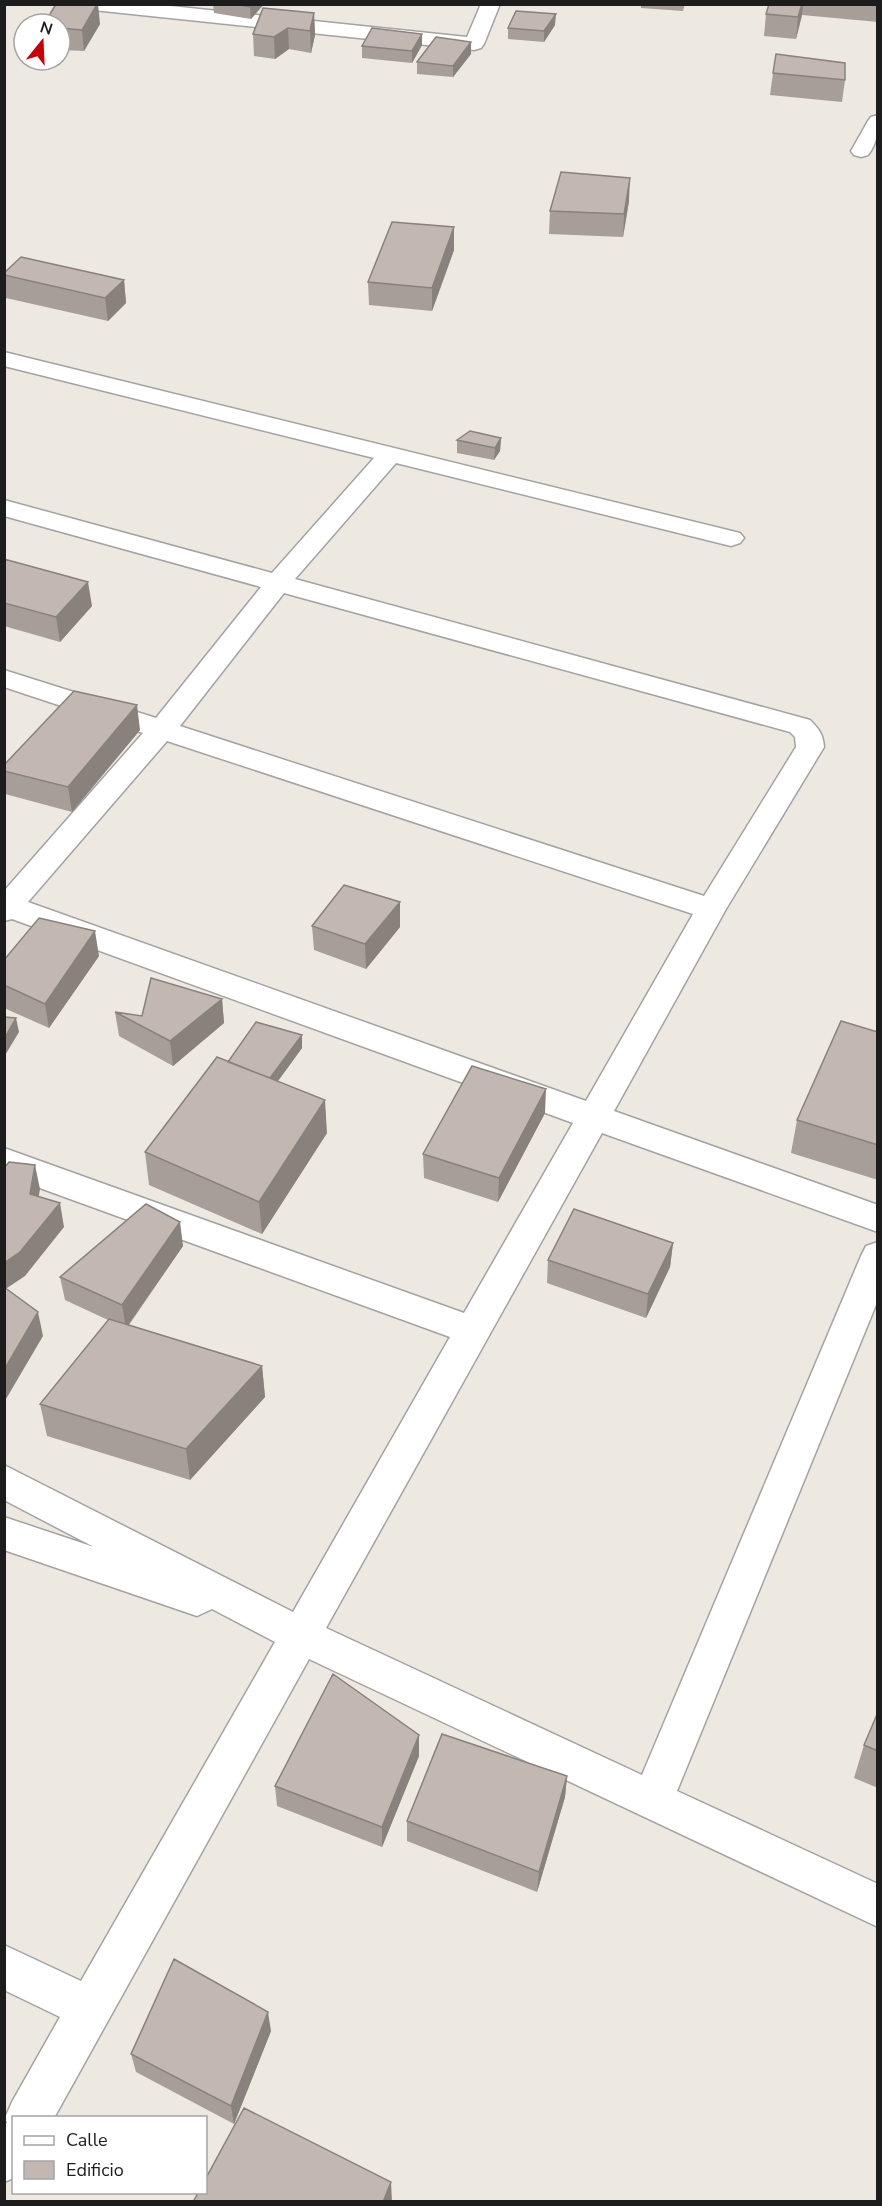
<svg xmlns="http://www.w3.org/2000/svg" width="882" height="2206" font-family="'Nunito Sans',sans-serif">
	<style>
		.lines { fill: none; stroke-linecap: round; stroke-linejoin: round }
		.minor-casing { stroke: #a3a3a3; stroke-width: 3 }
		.minor { fill: #fff; fill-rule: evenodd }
		.wall { fill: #a79e98 }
		.shaded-wall { fill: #88817c }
		.building { fill: #c2b8b1; stroke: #88817c; stroke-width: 1.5 }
	</style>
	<rect width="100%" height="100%" fill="#ede9e1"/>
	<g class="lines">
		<g class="minor-casing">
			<path id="minor" d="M84 4H152L467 37 481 4H500L484 44 481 48 474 50 93 10 86 8Z
				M878 115C878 131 878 142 868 155L861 157 854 155 851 151 868 121 871 117Z
				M4 352 740 533 744 538 740 543 731 546 396 463 295 579 810 720C819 729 823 734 824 747L726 909 614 1111 878 1205V1232L602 1133 326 1628 642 1775 861 1256 866 1246 878 1242V1300L677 1791 878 1884V1927L309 1659 54 2118H14V2178L4 2182V2124L7 2123 5 2118 12 2102 60 2017 4 1990V1945L81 1981 275 1642 212 1609 197 1616 4 1550V1517L94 1547 4 1500V1465L293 1612 450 1337 4 1175V1148L464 1313 573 1123 12 919 4 921V891L143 733 4 687V670L156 718 261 587 4 516V500L272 573 374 458 4 366ZM284 593 790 732 795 737 796 747 704 896 180 726ZM167 741 693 914 586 1101 28 902Z"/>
		</g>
		<use href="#minor" class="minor"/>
	</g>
	<path class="wall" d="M213 4H264L251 19 214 13Z
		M641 4H685L683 11 641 8Z
		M769 4H878V22L802 15 796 39 764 36 766 14Z
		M314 13 315 35 311 53 289 49 275 59 254 56 253 34Z
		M60 24H100L84 51 60 50Z
		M555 25 544 42 508 39V28Z
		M422 34V45L412 63 362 58V46Z
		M471 54 453 77 417 74V62Z
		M773 73 845 80 842 102 770 95Z
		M629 201 623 237 549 234 550 211Z
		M454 227V250L432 311 369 305 368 282Z
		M4 273 124 280 126 303 108 321 6 298 4 286Z
		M501 438 500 451 494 460 457 453V440Z
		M4 559 92 606 60 642 4 626Z
		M140 730 72 812 5 794 4 765Z
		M312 926 400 927 366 969 314 950Z
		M99 956 49 1028 4 1008V960Z
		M222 999 224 1023 173 1066 119 1036 115 1012 142 1016Z
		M878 1032V1180L791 1153 797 1120Z
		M302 1048 278 1081 327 1133 262 1234 149 1185 145 1152 228 1062Z
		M545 1113 498 1202 424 1178 423 1154Z
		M673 1243 670 1267 646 1318 547 1283 548 1260Z
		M183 1246 129 1325 262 1366 265 1397 190 1480 47 1436 40 1404 108 1320 65 1300 60 1277Z
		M878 1712V1788L854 1778 864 1745Z
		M419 1756 382 1847 277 1806 275 1786Z
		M567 1776 565 1797 537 1892 407 1841V1821Z
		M271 2031 234 2124 136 2072 131 2054Z"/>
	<path class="shaded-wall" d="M97 4H98L100 24 84 51 82 30Z
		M253 4H264L251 19 250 7Z
		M802 4H803L802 15 796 39 798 17Z
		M314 13 315 35 311 53 310 31Z
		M556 14 555 25 544 42V31Z
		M288 28 289 49 275 59 274 37Z
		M422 34V45L412 63V51Z
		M471 42V54L453 77V66Z
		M630 178 629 201 623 237 624 214Z
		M454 227V250L432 311V288Z
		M124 280 126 303 108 321 105 298Z
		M501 438 500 451 494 460 495 448Z
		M88 582 92 606 60 642 56 617Z
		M137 705 140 730 72 812 68 787Z
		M400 902V927L366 969 365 944Z
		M95 931 99 956 49 1028 45 1004Z
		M222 999 224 1023 173 1066 170 1041Z
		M16 1018 19 1032 4 1057V1039Z
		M302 1035V1048L267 1096 266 1083Z
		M546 1089 545 1113 498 1202 499 1178Z
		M325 1100 327 1133 262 1234 259 1202Z
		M35 1165 40 1189 35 1218 30 1194Z
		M60 1203 64 1227 25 1276 4 1290V1263Z
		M180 1222 183 1246 126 1328 122 1305Z
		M673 1243 670 1267 646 1318 648 1294Z
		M38 1312 43 1336 6 1399 4 1392V1370Z
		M262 1366 265 1397 190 1480 186 1449Z
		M419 1735V1756L382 1847V1827Z
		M567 1776 565 1797 537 1892 539 1872Z
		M268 2012 271 2031 234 2124 231 2106Z
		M391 2182 392 2202H383Z"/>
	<path class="building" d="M56 4H97L82 30 60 28V24H44Z
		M234 4H253L250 7Z
		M769 4H802L798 17 766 14Z
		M263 8 314 13 310 31 288 28 274 37 253 34Z
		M516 11 556 14 544 31 508 28Z
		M372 28 422 34 412 51 362 46Z
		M436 37 471 42 453 66 417 62Z
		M776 54 845 63V80L773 73Z
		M561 172 630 178 624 214 550 211Z
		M392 222 454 227 432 288 368 282Z
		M21 257 124 280 105 298 4 275V273Z
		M470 431 501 438 495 448 457 440Z
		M4 559 88 582 56 617 4 603Z
		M74 691 137 705 68 787 4 771V765Z
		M344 885 400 902 365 944 312 926Z
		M39 918 95 931 45 1004 4 985V960Z
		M151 978 222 999 170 1041 115 1012 142 1016Z
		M4 1017 16 1018 4 1039Z
		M841 1021 878 1032V1145L797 1120Z
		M256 1022 302 1035 270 1078 228 1062Z
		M217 1057 325 1100 259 1202 145 1152Z
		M472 1066 546 1089 499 1178 423 1154Z
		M9 1162 35 1165 30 1194 60 1203 20 1252 4 1263V1168Z
		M146 1204 180 1222 122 1305 60 1277Z
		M574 1209 673 1243 648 1294 548 1260Z
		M4 1287 38 1312 4 1370Z
		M109 1319 262 1366 186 1449 40 1404Z
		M333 1674 419 1735 382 1827 275 1786Z
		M878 1712V1751L864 1745Z
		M442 1734 567 1776 539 1872 407 1821Z
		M174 1959 268 2012 231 2106 131 2054Z
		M244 2108 391 2182 383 2202H193L198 2193H206V2178Z"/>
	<rect width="882" height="2206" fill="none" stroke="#1c1c1c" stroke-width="12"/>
	<rect x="12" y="2116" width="195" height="78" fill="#ffffff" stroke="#a4a4a4" stroke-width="1.5"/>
	<rect x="24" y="2136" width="30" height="9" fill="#ffffff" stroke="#a4a4a4" stroke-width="1.5"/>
	<text x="66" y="2146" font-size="18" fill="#1c1c1c">Calle</text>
	<rect x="24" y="2161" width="30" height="18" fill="#c2b8b1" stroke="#a4a4a4" stroke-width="1.5"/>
	<text x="66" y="2176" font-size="18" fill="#1c1c1c">Edificio</text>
	<g transform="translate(42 42) rotate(18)"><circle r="28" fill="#ffffff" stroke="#a4a4a4" stroke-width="1.5"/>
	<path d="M0-4.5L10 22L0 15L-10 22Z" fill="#c80006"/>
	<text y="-9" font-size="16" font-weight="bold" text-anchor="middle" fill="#1c1c1c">N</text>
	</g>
</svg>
